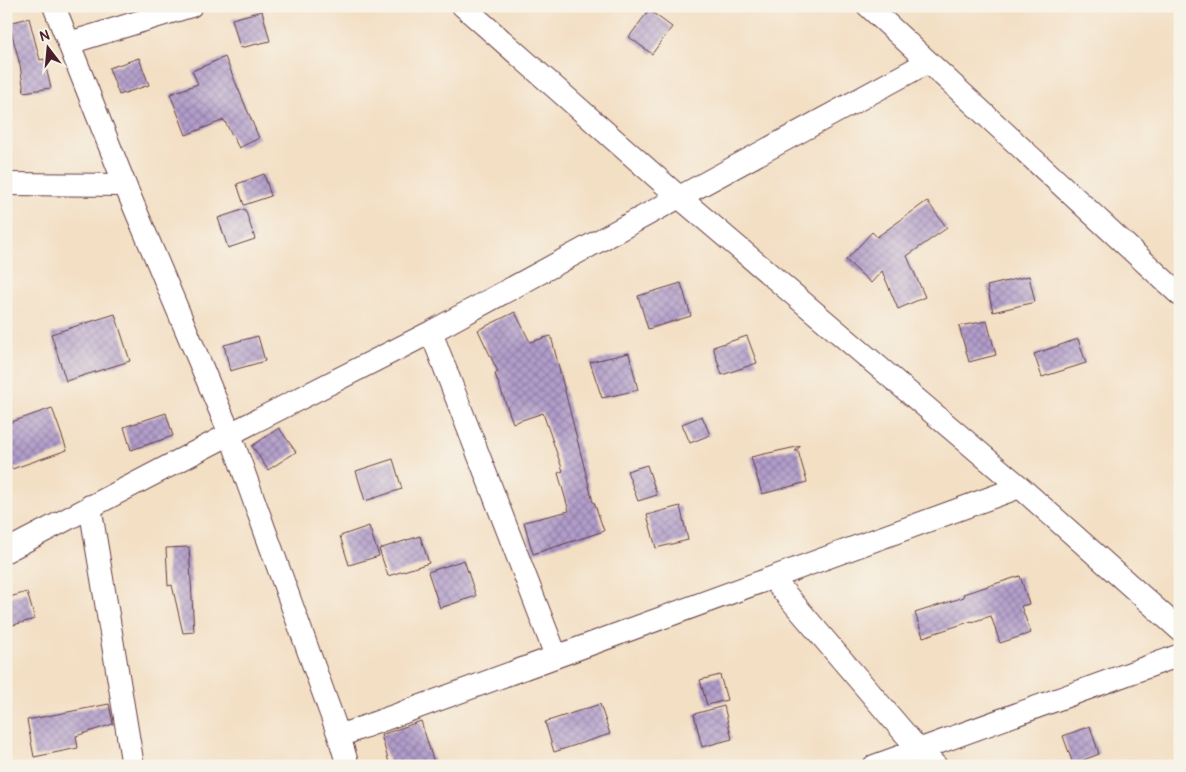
<svg xmlns="http://www.w3.org/2000/svg" width="1186" height="772" font-family="Pangolin,sans-serif">
	<style>
		.building { fill: url(#building-cross-hatch) }
		.lines { fill: none; stroke-linecap: round; stroke-linejoin: round }
		.street-casing { stroke: #633c42; stroke-width: 24 }
		.street { stroke: #fff; stroke-width: 22 }
	</style>
	<defs>
		<pattern id="building-cross-hatch" width="8" height="8" patternUnits="userSpaceOnUse" patternTransform="scale(1.25)"><rect width="8" height="8" fill="#b19dca"/><path d="M0 0l8 8M0 8l8-8" fill="none" stroke="#927fa4"/></pattern>
	</defs>
	<rect width="100%" height="100%" fill="#f7f3e8"/>
	<filter id="ink" filterUnits="userSpaceOnUse"><feTurbulence type="fractalNoise" baseFrequency=".02" numOctaves="2"/><feDisplacementMap in="SourceGraphic" scale="10" xChannelSelector="R" yChannelSelector="G"/><feConvolveMatrix kernelMatrix="1 2 1 2 8 2 1 2 1" color-interpolation-filters="sRGB"/></filter>
	<filter id="wash" filterUnits="userSpaceOnUse"><feTurbulence type="fractalNoise" baseFrequency=".0096" numOctaves="4" result="noise"/><feDisplacementMap in="SourceGraphic" scale="20" xChannelSelector="R" yChannelSelector="G"/><feGaussianBlur stdDeviation="1.12" result="paint"/><feColorMatrix in="noise" values="0 0 0 0 0 0 0 0 0 0 0 0 0 0 0 0 0 1.4 0 .05"/><feComposite in="paint" operator="in"/></filter>
	<g filter="url(#wash)">
		<rect width="100%" height="100%" fill="#f3dfc4"/>
		<g id="blocks">
			<path class="building" d="M649 10 672 27 652 54 629 37Z
				M262 11 270 41 240 48 232 19Z
				M29 18 40 60 44 59 51 88 24 92 20 65 9 23Z
				M225 57 259 138 239 148 224 120 186 135 170 94 198 84 192 71Z
				M139 58 149 85 119 95 109 68Z
				M264 174 271 196 244 205 237 184Z
				M927 201 947 228 907 256 925 297 898 309 882 271 871 283 846 260 872 232 877 237Z
				M245 209 255 239 228 248 218 218Z
				M1029 276 1035 302 993 312 987 286Z
				M681 283 691 316 648 329 638 296Z
				M515 312 530 342 551 336 593 502H594L604 531 533 554 524 522 569 511 558 473 563 471 543 413 513 423 495 374 498 372 478 330Z
				M115 314 130 361 66 381 51 334Z
				M987 321 996 355 969 362 959 326Z
				M258 336 265 361 230 371 224 345Z
				M747 336 757 363 722 375 713 347Z
				M1078 339 1086 363 1042 377 1034 354Z
				M629 353 638 390 602 398 590 362Z
				M52 408 67 450 12 469 6 455V424Z
				M166 413 173 436 131 450 124 427Z
				M702 416 710 435 690 443 682 424Z
				M279 428 296 452 268 470 252 446Z
				M801 446 795 451H798L807 482 762 494 751 457Z
				M393 459 402 489 365 501 356 471Z
				M647 465 657 495 638 501 627 471Z
				M680 506 688 540 656 548 647 515Z
				M369 526 379 556 349 565 340 536Z
				M420 536 429 563 388 576 379 549Z
				M189 547 194 632 183 633 172 585 168 586 166 548Z
				M464 560 476 596 440 608 428 572Z
				M1020 576 1029 604 1021 606 1031 633 1000 643 991 616 972 622V621L923 637 915 613 964 597 963 594Z
				M27 592 35 619 6 627V598Z
				M720 675 727 700 707 705 700 680Z
				M109 704 113 724 76 736 78 748 34 757 27 720Z
				M600 704 610 734 554 752 545 722Z
				M724 706 732 739 702 747 694 714Z
				M421 721 435 766H390L381 735Z
				M1090 726 1099 754 1073 764 1063 736Z"/>
		</g>
	</g>
	<g filter="url(#ink)">
		<use href="#blocks" fill-opacity="0" stroke="#633c42" stroke-width="1"/>
		<g class="lines">
			<g class="street-casing">
				<path id="street" d="M54 6 125 185 230 434 339 736 348 766
					M463 6 679 197 1020 487 1180 630
					M868 6 1180 295
					M69 43 191 6
					M6 184 125 185
					M431 332 556 656
					M90 506 133 766
					M6 551 230 434 431 332 928 62
					M772 578 919 750 936 766
					M339 736 1020 487
					M874 766 1180 655"/>
			</g>
			<use href="#street" class="street"/>
		</g>
	</g>
	<rect width="1186" height="772" fill="none" stroke="#f7f3e8" stroke-width="25"/>
	<g transform="translate(48 48) rotate(344)" stroke="#f7f3e8" stroke-width="4" paint-order="stroke">
	<path d="M0-4L9 19L0 12L-9 19Z" fill="#4a1f2b"/>
	<text y="-8" font-size="14" font-weight="bold" text-anchor="middle" fill="#4a1f2b">N</text>
	</g>
</svg>
